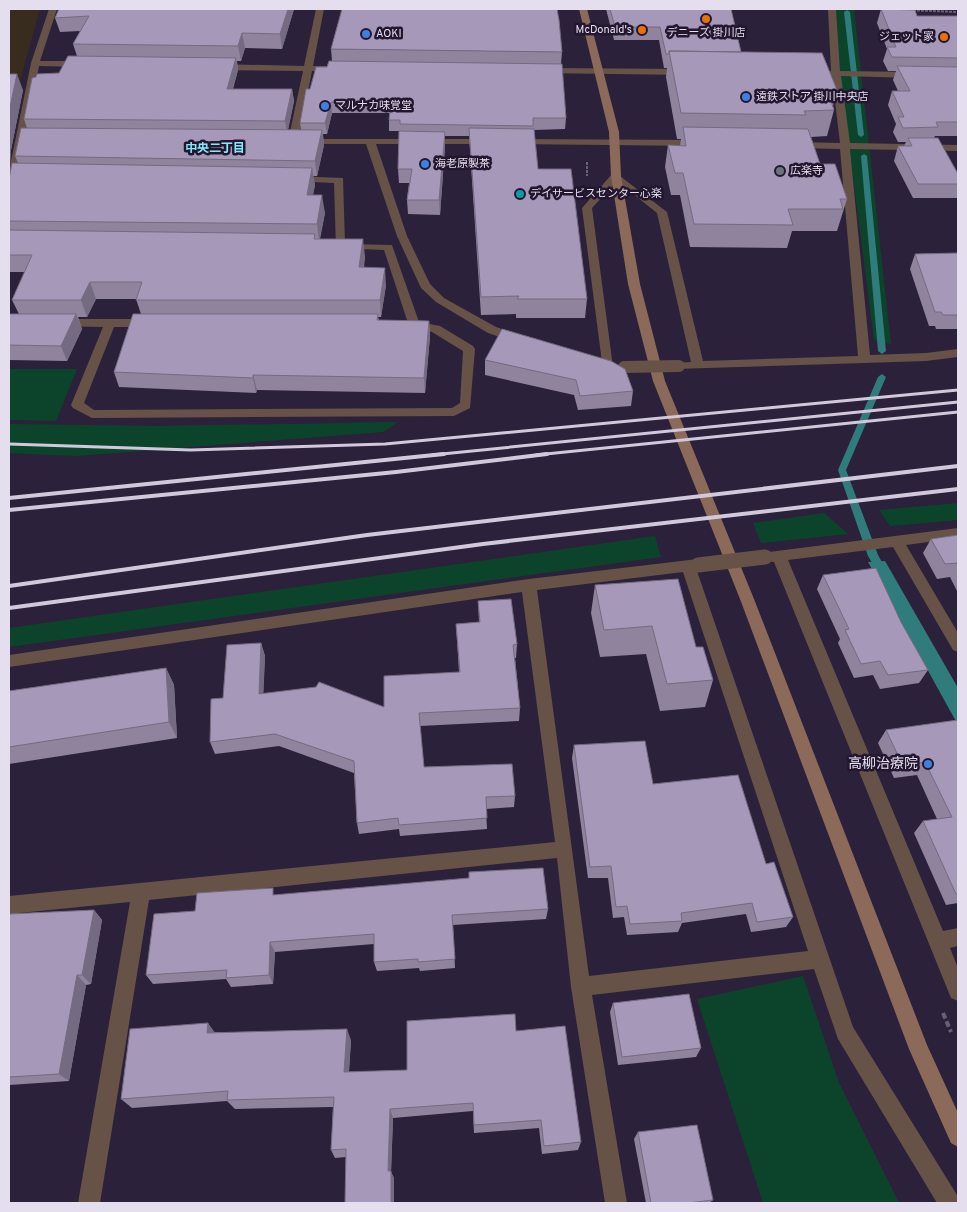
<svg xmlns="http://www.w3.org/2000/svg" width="967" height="1212" font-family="Overpass,'Noto Sans JP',sans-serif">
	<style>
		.education { fill: #372c1d }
		.green { fill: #0c442b }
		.water { fill: #307b7c }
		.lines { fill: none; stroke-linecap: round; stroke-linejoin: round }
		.stream { fill: #307b7c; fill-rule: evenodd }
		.path-far1 { stroke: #6a6076; stroke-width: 2; stroke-dasharray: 3 1; stroke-linecap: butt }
		.path { stroke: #6a6076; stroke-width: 4; stroke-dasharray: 6 3; stroke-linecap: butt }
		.street { fill: #675248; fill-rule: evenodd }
		.secondary { fill: #8b6a59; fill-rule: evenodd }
		.rail-far1 { stroke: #d1c9db; stroke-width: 3 }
		.rail { stroke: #d1c9db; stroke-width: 4 }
		.street-bridge-far1 { stroke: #675248; stroke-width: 12 }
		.street-bridge { stroke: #675248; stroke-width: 15 }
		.wall { fill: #8f839e }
		.shaded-wall { fill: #746a81 }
		.building { fill: #a698b8; stroke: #746a81 }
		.food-dot { fill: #e8710a; stroke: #22172f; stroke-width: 2 }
		.shop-dot { fill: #3f7fe0; stroke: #22172f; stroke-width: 2 }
		.worship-dot { fill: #6b7280; stroke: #22172f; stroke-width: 2 }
		.culture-dot { fill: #0f9aa8; stroke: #22172f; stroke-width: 2 }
		.labels { text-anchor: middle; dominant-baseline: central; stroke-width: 5; stroke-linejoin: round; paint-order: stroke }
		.far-poi-label { font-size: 11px; fill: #e5deef; stroke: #22172f; text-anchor: start }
		.far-neighbourhood-label { font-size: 12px; font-weight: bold; fill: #82eafd; stroke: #22172f }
		.poi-label { font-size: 14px; fill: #e5deef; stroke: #22172f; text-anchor: end }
	</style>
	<rect width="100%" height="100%" fill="#2c213a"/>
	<path class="education" d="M9 9H40L9 121Z"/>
	<path class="green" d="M836 9H854L891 344 874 340 839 68Z
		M9 369H77L56 421 9 420Z
		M398 422 383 432 76 456 9 453V424L157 426Z
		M958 503V520L890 526 879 510Z
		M824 513 848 534 761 543 753 523Z
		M655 536 661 557 9 647V628Z
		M803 976 839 1083 899 1203H763L697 999Z"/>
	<path class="water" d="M885 561 958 688V725L868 562Z"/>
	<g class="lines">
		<path class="stream" d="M847 10 850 12 864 135 861 137 858 135 844 12Z
			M864 154 867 156 886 351 882 354 878 351 861 156Z
			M882 374 886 377 846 470 878 555 888 573 883 577 880 576 868 556 838 470 878 377Z"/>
		<path class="path-far1" d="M881 9 958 12
			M587 162V176"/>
		<path class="path" d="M943 1013 951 1032"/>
		<path class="street" d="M49 9H57L40 61H84L88 64 84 67 39 66 14 195 9 198V171L31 63Z
			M316 9H324L313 66H334L338 69 334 72 312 71 298 141 293 144 288 141 303 71 217 70 213 67 217 64 304 66Z
			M828 9H836L840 71 914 72 918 75 914 78 841 76 850 143 958 145V151L850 149 870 355 926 353 958 349V357L926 361 675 369 673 366 675 363 691 362 657 213 617 181 592 208 613 367 611 370H603L582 208 612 174 616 173 667 212 703 361 858 356 840 149 795 148 790 145 795 142 840 143 832 76H810L806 73 810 70 831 71Z
			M542 68 687 69 691 72 687 75 539 73 538 71Z
			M302 139H493V143L490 144H376L407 236 430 284 444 298 496 327 522 336V342H514L488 333 436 302 421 288 397 236 366 144H305L300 141Z
			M515 139 700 140 705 143 700 146 512 144V140Z
			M294 176 343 178 345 244 392 245 419 322 440 326 473 346 475 349 470 408 454 416 92 418 73 408 71 405 103 327 56 326V320L60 319H150L156 323 150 327H114L84 403 94 410 452 408 460 403 463 351 432 332 406 326 404 323 407 320 384 250 336 248 334 183 290 181 289 179Z
			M958 528V538L906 545 958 633V652L953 650 893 547 788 560 943 931 958 928V946L950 948 958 968V1001L951 998 774 562 764 561 762 557 764 553 769 552Z
			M698 559 703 561 705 565 703 569 697 571 853 1027 957 1195 958 1203H937L838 1039 814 969 592 995 627 1203H605L571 987 557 858 149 900 100 1203H78L130 902 9 914V896L555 842 522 592 9 667V655L529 579ZM683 572 808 951 589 976 537 590Z"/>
		<path class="secondary" d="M579 9H587L619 132 621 176 640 284 665 381 754 599 927 1045 958 1113V1147L951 1143 909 1049 740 599 653 381 628 284 611 176 609 132Z"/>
		<path class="rail-far1" d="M9 444 191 450 385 444 958 390
			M432 455 958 402
			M536 455 958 412"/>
		<path class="rail" d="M9 498 444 454
			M9 510 396 472 547 454
			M9 586 367 535 958 466
			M9 608 483 544 958 489"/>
		<path class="street-bridge-far1" d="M624 367 679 366"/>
		<path class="street-bridge" d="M698 565 765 557"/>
	</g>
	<path class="wall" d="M59 9H294L282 49 245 48 241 61H237L238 70 233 89H292L294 101 288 130H301L300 123 310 89 332 61 331 49 562 52 561 64 566 118 565 129 534 130 538 169 587 299 585 318H516V314L481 315 469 136H445V146L440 215 408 214 407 200 409 183H399L398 169 399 131H389V113H332L327 134H323L324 145 317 176H313L315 185 313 195 325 213 320 239 365 256 364 267 386 285 381 317H378L379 320 429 321 430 336 425 393 257 390 256 393 119 387 114 372 141 314 136 299H96L87 317H78L82 329 67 361 9 360V314H19L12 300 25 272H9V74L23 90 11 150 9 179 18 163 15 156 27 128 24 119 36 77 59 73 77 56 73 44 80 31 60 32 55 18Z
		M606 9H731L741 52 837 90 833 106 834 110 827 136 811 137 820 164 847 199 837 231H792L787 248 690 247 680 195H671L665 167 668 145 680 146 681 139H677L666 77 667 68H664L659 40H614Z
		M881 9 917 16H958V136H935L934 138 958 174V198H913L894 161 898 146H904L906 142H898L893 132 896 124 888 105 892 91H898L893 80 896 71H888L883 61 887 49 877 23Z
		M958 253V329H936L935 326H929L910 269 915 254Z
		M485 360 633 391 631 406 578 410 574 395 485 375Z
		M958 535V593L950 577 937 579 923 553 931 539Z
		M823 575 901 622 928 670 919 683 880 689 873 675 854 678 838 643 840 639 817 589Z
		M595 585 696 647 713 680 705 707 660 711 646 654 600 657 591 613Z
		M478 601 517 644 516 658H515L520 708 519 721 420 726 424 767 515 796 514 807 486 809 487 829 400 836 399 829 359 834 357 823 354 773 279 746 215 754 210 742 223 698 261 643 265 656 263 693 384 707 459 672 456 624 479 622Z
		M166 668 174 685 177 738 9 764V691Z
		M958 720V903L946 905 914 833 923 821 937 819 917 775 894 778 878 743 886 730Z
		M574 745 653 784 766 864 793 917 786 927 751 932 746 914 682 923 678 932 627 935 624 917 613 918 608 878H588L572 758Z
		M276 895 548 909 546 919 453 925 455 968 420 971 419 968 377 971 374 962V944L275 952 273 984 231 987 226 979 153 984 146 975Z
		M94 910 102 920 91 984 86 985 69 1081 9 1085V914Z
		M613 1003 701 1048 696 1057 618 1065 610 1012Z
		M516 1031 581 1142 578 1150 542 1154 539 1128 474 1133 473 1111 393 1118 391 1172 394 1178V1203H345L346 1157 335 1158 331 1150 333 1107 235 1109 227 1101 132 1108 121 1099 215 1032 351 1040 349 1072 407 1070Z
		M638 1132 713 1200 709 1203H646L634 1139Z"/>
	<path class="shaded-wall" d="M288 9H294L282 49 280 34Z
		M242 33 245 48 241 61 238 46Z
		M236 58 238 70 229 101 227 89Z
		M17 74 23 90 11 150 9 180V112Z
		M292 89 294 101 287 134 285 121Z
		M331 102 332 113 327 134 325 123Z
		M322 130 324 145 317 176 315 161Z
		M445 132V146L440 215 439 200Z
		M312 168 315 185 309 212 307 195Z
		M322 195 325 213 319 241 317 224Z
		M363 239 365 256 361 284 359 267Z
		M385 268 386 285 381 317 380 300Z
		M90 282 96 299 87 317 81 300Z
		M76 314 82 329 67 361 61 346Z
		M429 321 430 336 425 393 424 378Z
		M253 375 257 390 256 393 253 378Z
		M261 643 265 656 263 706 259 694Z
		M166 668 174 685 177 738 169 722Z
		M94 910 102 920 91 984 82 975Z
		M270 942 275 952 273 984 269 975Z
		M77 975 86 985 69 1081 59 1074Z
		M208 1023 216 1034 207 1033Z
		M347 1029 351 1040 348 1082 344 1072Z
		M390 1109 393 1118 391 1172 394 1178V1203H391L388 1171Z"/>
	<path class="building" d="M59 9H288L280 34 242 33 238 46 73 44 89 16 55 18Z
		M342 9H557L559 20 562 52 331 49Z
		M610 9H731L741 52 669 51V54H666L660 27H615Z
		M881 9 915 10 917 16H958V58L892 57 887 47H896Z
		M669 51 822 53 837 90H827L834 110 804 111 806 115 681 113Z
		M68 56 236 58 227 89H292L285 121 24 119 32 78 36 77 37 74 59 73Z
		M329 61 562 64 566 118H533V126L400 124V120H389L391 102H331L325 123H300L306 89H310L316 67H327Z
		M897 66 958 67V122H936L938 127 903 128 898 117H904L892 91H910Z
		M9 74H17L9 112Z
		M683 127 808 129 820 164H835L847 199H840L843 209H788L793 225 694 224 683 173H675L668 145 686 146Z
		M21 128 322 130 315 161 15 156Z
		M469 128 534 129 538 169H571L587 299H517L519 296 481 297Z
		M399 131 445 132 439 200H407L412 169H398Z
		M908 138H938L958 174V184H918L898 146H912Z
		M12 163 312 168 307 195H322L317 224 9 221V179Z
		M9 230 315 234 314 239H363L359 267 385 268 380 300H136L142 282H90L81 300H12L32 255H9Z
		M958 253V315H943L941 312H935L915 254Z
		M9 314H76L61 346 9 345Z
		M133 314H378L377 320 429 321 424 378 253 375V378L114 372Z
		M502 329 611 361 625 369 633 391 580 396 576 380 485 360Z
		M958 535V564V563L945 564 931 539Z
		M876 568 901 622 928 670 888 675 880 661 861 664 845 630 849 629 823 575Z
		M678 579 696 647H703L713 680 667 684 652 626 604 630 595 585Z
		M511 599 517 644 513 645 520 708 419 713 424 767 512 764 515 796 486 797 487 818 399 825 398 818 357 823 354 761 275 734 210 742 211 699 223 698 227 645 261 643 259 694 316 687 319 682 384 707V676L460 672 456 624 480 622 478 601Z
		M166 668 169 722 9 747V691Z
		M958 720V894H956L923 821 952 817 925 762 903 766 886 730Z
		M645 741 653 784 738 775 766 864 774 862 793 917 757 922 752 903 681 913 682 921 630 924 627 906 616 907 611 866 590 867 574 745Z
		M543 868 548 909 452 915 455 959 418 962V959L374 962V934L270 942 269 975 226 978 227 970 146 975 154 914 195 911 197 893 273 888V895L469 878V872Z
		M94 910 82 975H77L59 1074 9 1077V914Z
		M689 994 701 1048 622 1057 613 1003Z
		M515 1014 516 1031 565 1026 581 1142 544 1146 541 1120 474 1125 473 1103 390 1109 388 1171H391V1203H345L346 1149 331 1150 334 1097 227 1100 228 1091 121 1099 130 1029 208 1023 207 1033 347 1029 344 1072 407 1070V1021Z
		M697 1125 713 1200 688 1203H651L638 1132Z"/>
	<g class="food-dot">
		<circle cx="706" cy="19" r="5"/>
		<circle cx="642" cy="30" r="5"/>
		<circle cx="944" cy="37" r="5"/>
	</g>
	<g class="shop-dot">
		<circle cx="366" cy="34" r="5"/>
		<circle cx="746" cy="97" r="5"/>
		<circle cx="325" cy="106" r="5"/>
		<circle cx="425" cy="164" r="5"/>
		<circle cx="928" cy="764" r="5"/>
	</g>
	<circle class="worship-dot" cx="780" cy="171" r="5"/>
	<circle class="culture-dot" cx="520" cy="194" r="5"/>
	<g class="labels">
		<g class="far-poi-label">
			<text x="632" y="30" text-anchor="end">McDonald's</text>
			<text x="706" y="33" text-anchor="middle">デニーズ 掛川店</text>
			<text x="376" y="34">AOKI</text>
			<text x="934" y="37" text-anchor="end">ジェット家</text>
			<text x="756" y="97">遠鉄ストア 掛川中央店</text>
			<text x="335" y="106">マルナカ味覚堂</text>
			<text x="435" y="164">海老原製茶</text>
			<text x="790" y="171">広楽寺</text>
			<text x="530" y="194">デイサービスセンター心楽</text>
		</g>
		<g class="far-neighbourhood-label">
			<text x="215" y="149">中央二丁目</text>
		</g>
		<g class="poi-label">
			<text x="918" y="764">高柳治療院</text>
		</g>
	</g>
	<rect width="967" height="1212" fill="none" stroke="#e5deef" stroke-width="20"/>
</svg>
